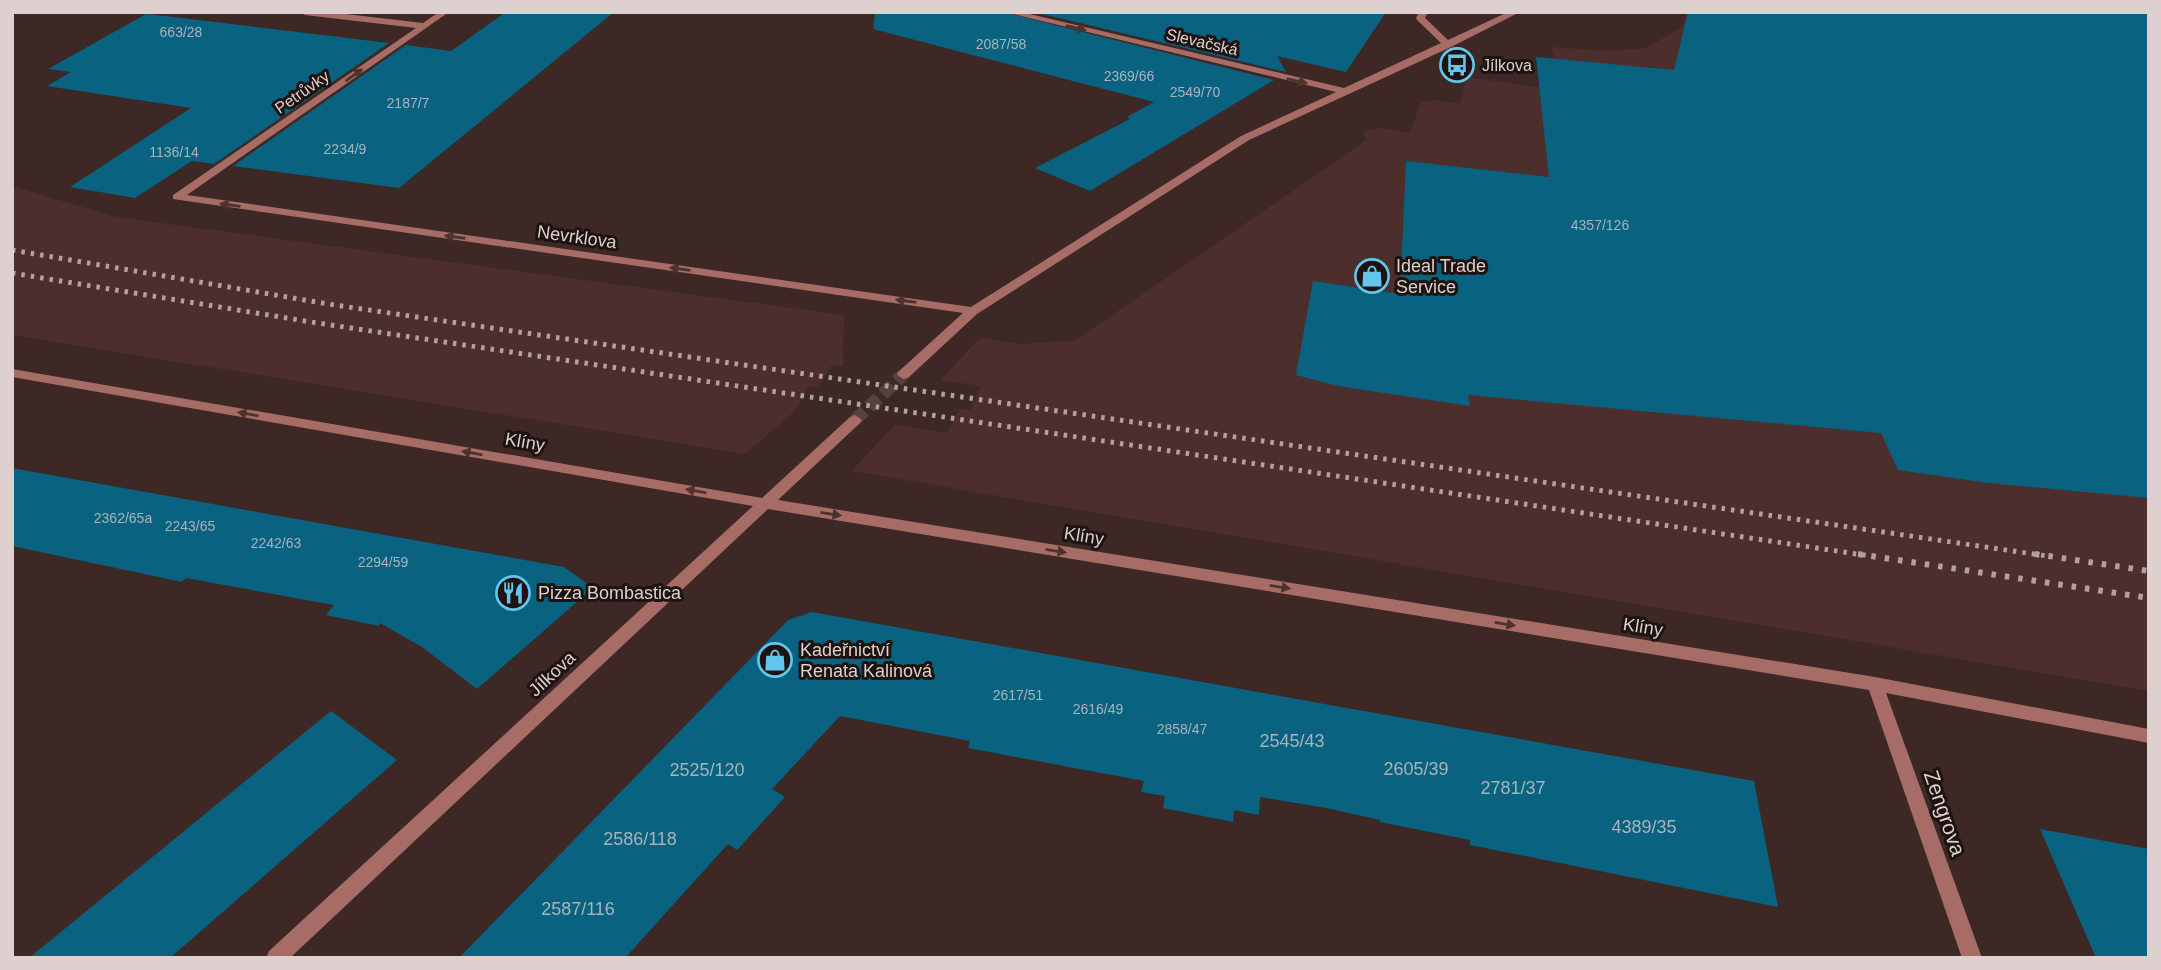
<svg xmlns="http://www.w3.org/2000/svg" width="2161" height="970" font-family="Helvetica,sans-serif">
	<style>
		.built { fill: #4c2f2c }
		.building { fill: #086280 }
		.lines { fill: none; stroke-linecap: round; stroke-linejoin: round }
		.street-tunnel { stroke: #55413e; stroke-width: 13; stroke-dasharray: 13 6; stroke-linecap: butt }
		.street { fill: #a76c65; fill-rule: evenodd }
		.rail-far1 { stroke: #b1a29f; stroke-width: 5; stroke-dasharray: 3.5 6; stroke-linecap: butt }
		.rail { stroke: #b1a29f; stroke-width: 6; stroke-dasharray: 4.5 9; stroke-linecap: butt }
		.oneway { fill: #4d332f }
		.labels { text-anchor: middle; dominant-baseline: central; stroke-width: 6; stroke-linejoin: round; paint-order: stroke }
		.number-label { font-size: 14px; fill: #a8b4ba }
		.far-street-label { font-size: 16px; fill: #ded0ce; stroke: #1d1412 }
		.far-poi-label { font-size: 16px; fill: #ded0ce; stroke: #1d1412; text-anchor: start }
		.street-label { font-size: 18px; fill: #ded0ce; stroke: #1d1412 }
		.poi-label { font-size: 18px; fill: #ded0ce; stroke: #1d1412; text-anchor: start }
		.near-number-label { font-size: 18px; fill: #a8b4ba }
		.near-street-label { font-size: 21px; fill: #ded0ce; stroke: #1d1412 }
	</style>
	<rect width="100%" height="100%" fill="#3d2825"/>
	<path class="built" d="M2149 12V691L851 471 895 425 947 433 959 409 971 410 981 386 940 380 980 338 1021 344 1076 340 1367 140 1364 135 1365 131 1380 128 1410 133 1421 102 1434 100 1461 104 1466 77 1538 87 1554 58 1551 47 1606 51 1646 48 1681 28 1687 16Z
		M12 186 116 217 844 315 843 366 832 365 818 387 809 386 795 411 745 454 12 335Z"/>
	<path class="building" d="M506 12H614L399 188 233 166 406 45 451 51Z
		M875 12H1003L1274 80 1090 191 1035 168 1130 119 1127 117 1154 102 873 29Z
		M1034 12H1386L1346 72 1277 56 1286 72Z
		M1688 12H2149V498L1988 483 1898 470 1881 433 1468 395 1470 406 1338 386 1296 375 1313 281 1400 294 1406 161 1549 177 1536 57 1674 70Z
		M146 14 174 17 389 43 214 164 192 161 135 198 70 187 191 108 47 86 71 72 48 69Z
		M12 468 564 567 593 588 477 689 422 647 380 623 379 626 326 615 334 605 186 578 182 582 12 546Z
		M812 612 1754 781 1778 907 1470 845V840L1380 822V820L1326 808 1260 797 1259 815 1234 810 1233 822 1163 808 1165 796 1141 792 1144 781 968 748 970 741 840 716 772 789 785 797 737 850 728 844 625 958H459L788 620Z
		M331 711 397 760 170 958H29Z
		M2040 829 2149 849V958H2096Z"/>
	<g class="lines">
		<path class="street-tunnel" d="M855 420 903 375"/>
		<path class="street" d="M301 12H329L423 23 439 12H449L187 195 971 307 1241 136 1336 92 1005 12H1021L1344 88 1441 43 1417 20 1416 18 1419 12H1428L1425 18 1448 40 1508 12H1520L1451 47 1249 140 977 314 908 378 903 379 897 375 898 372 963 313 173 199V195L416 28 305 15Z
			M12 369 762 498 850 417 855 415 862 420 860 423 778 500 1875 677 2149 729V743L1886 693 1982 958H1962L1869 690 768 509 290 958H266L269 951 753 506 12 377Z"/>
		<path class="rail-far1" d="M12 250 328 304 2047 556
			M12 273 311 322 1870 556"/>
		<path class="rail" d="M1858 554 2149 598
			M2035 554 2149 571"/>
	</g>
	<defs><path id="oneway-solid" d="M-6-.8H1V-3.2L6.5 0L1 3.2V.8H-6Z" transform="scale(1.75)"/></defs>
	<g class="oneway">
		<use href="#oneway-solid" transform="translate(1076 28) rotate(13)"/>
		<use href="#oneway-solid" transform="translate(354 75) rotate(-35)"/>
		<use href="#oneway-solid" transform="translate(1297 81) rotate(13)"/>
		<use href="#oneway-solid" transform="translate(230 205) rotate(-172)"/>
		<use href="#oneway-solid" transform="translate(455 237) rotate(-172)"/>
		<use href="#oneway-solid" transform="translate(680 269) rotate(-172)"/>
		<use href="#oneway-solid" transform="translate(906 301) rotate(-172)"/>
		<use href="#oneway-solid" transform="translate(248 414) rotate(-170)"/>
		<use href="#oneway-solid" transform="translate(472 453) rotate(-170)"/>
		<use href="#oneway-solid" transform="translate(696 491) rotate(-170)"/>
		<use href="#oneway-solid" transform="translate(831 514) rotate(9)"/>
		<use href="#oneway-solid" transform="translate(1056 551) rotate(9)"/>
		<use href="#oneway-solid" transform="translate(1280 587) rotate(9)"/>
		<use href="#oneway-solid" transform="translate(1505 624) rotate(9)"/>
	</g>
	<defs>
		<g id="bus-ring" transform="scale(1.75)"><circle r="9.5" fill="#1d1412" stroke="#64c5ee" stroke-width="1.5"/><path d="M-5-6H5V4H4V6H2V4H-2V6H-4V4H-5ZM-3.5-4V0h7V-4ZM-3.5 1.2v1.5H-2V1.2ZM2 1.2v1.5H3.5V1.2Z" fill="#64c5ee"/></g>
		<g id="shop-ring" transform="scale(1.75)"><circle r="9.5" fill="#1d1412" stroke="#64c5ee" stroke-width="1.5"/><path d="M-5-2.5h2.3a2.7 3.5 0 0 1 5.4 0H5L5.5 6h-11ZM-1.5-2.5h3a1.5 2.3 0 0 0-3 0Z" fill="#64c5ee"/></g>
		<g id="restaurant-ring" transform="scale(1.75)"><circle r="9.5" fill="#1d1412" stroke="#64c5ee" stroke-width="1.5"/><path d="M-5-6h1v4h1v-4h1v4h1v-4h1v5L-1.5 .5V6h-2V.5L-5-1ZM5-6V6H3V1.5H1.5Q1.5-4 5-6Z" fill="#64c5ee"/></g>
	</defs>
	<g fill-rule="evenodd">
		<use href="#bus-ring" x="1457" y="65"/>
		<use href="#shop-ring" x="1372" y="276"/>
		<use href="#restaurant-ring" x="513" y="593"/>
		<use href="#shop-ring" x="775" y="660"/>
	</g>
	<g class="labels">
		<g class="number-label">
			<text x="181" y="32">663/28</text>
			<text x="1001" y="44">2087/58</text>
			<text x="1129" y="76">2369/66</text>
			<text x="1195" y="92">2549/70</text>
			<text x="408" y="103">2187/7</text>
			<text x="345" y="149">2234/9</text>
			<text x="174" y="152">1136/14</text>
			<text x="1600" y="225">4357/126</text>
			<text x="123" y="518">2362/65a</text>
			<text x="190" y="526">2243/65</text>
			<text x="276" y="543">2242/63</text>
			<text x="383" y="562">2294/59</text>
			<text x="1018" y="695">2617/51</text>
			<text x="1098" y="709">2616/49</text>
			<text x="1182" y="729">2858/47</text>
		</g>
		<g class="far-street-label">
			<text transform="translate(1202 42) rotate(13)">Slevačská</text>
			<text transform="translate(302 92) rotate(-35)">Petrůvky</text>
		</g>
		<g class="far-poi-label">
			<text x="1482" y="65">Jílkova</text>
		</g>
		<g class="street-label">
			<text transform="translate(577 237) rotate(8)">Nevrklova</text>
			<text transform="translate(525 442) rotate(10)">Klíny</text>
			<text transform="translate(1084 536) rotate(9)">Klíny</text>
			<text transform="translate(1643 627) rotate(9)">Klíny</text>
			<text transform="translate(552 674) rotate(-43)">Jílkova</text>
		</g>
		<g class="poi-label">
			<text x="1396" y="266">Ideal Trade<tspan x="1396" dy="21">Service</tspan></text>
			<text x="538" y="593">Pizza Bombastica</text>
			<text x="800" y="650">Kadeřnictví<tspan x="800" dy="21">Renata Kalinová</tspan></text>
		</g>
		<g class="near-number-label">
			<text x="1292" y="741">2545/43</text>
			<text x="1416" y="769">2605/39</text>
			<text x="707" y="770">2525/120</text>
			<text x="1513" y="788">2781/37</text>
			<text x="1644" y="827">4389/35</text>
			<text x="640" y="839">2586/118</text>
			<text x="578" y="909">2587/116</text>
		</g>
		<g class="near-street-label">
			<text transform="translate(1945 813) rotate(71)">Zengrova</text>
		</g>
	</g>
	<rect width="2161" height="970" fill="none" stroke="#ded0ce" stroke-width="28"/>
</svg>
